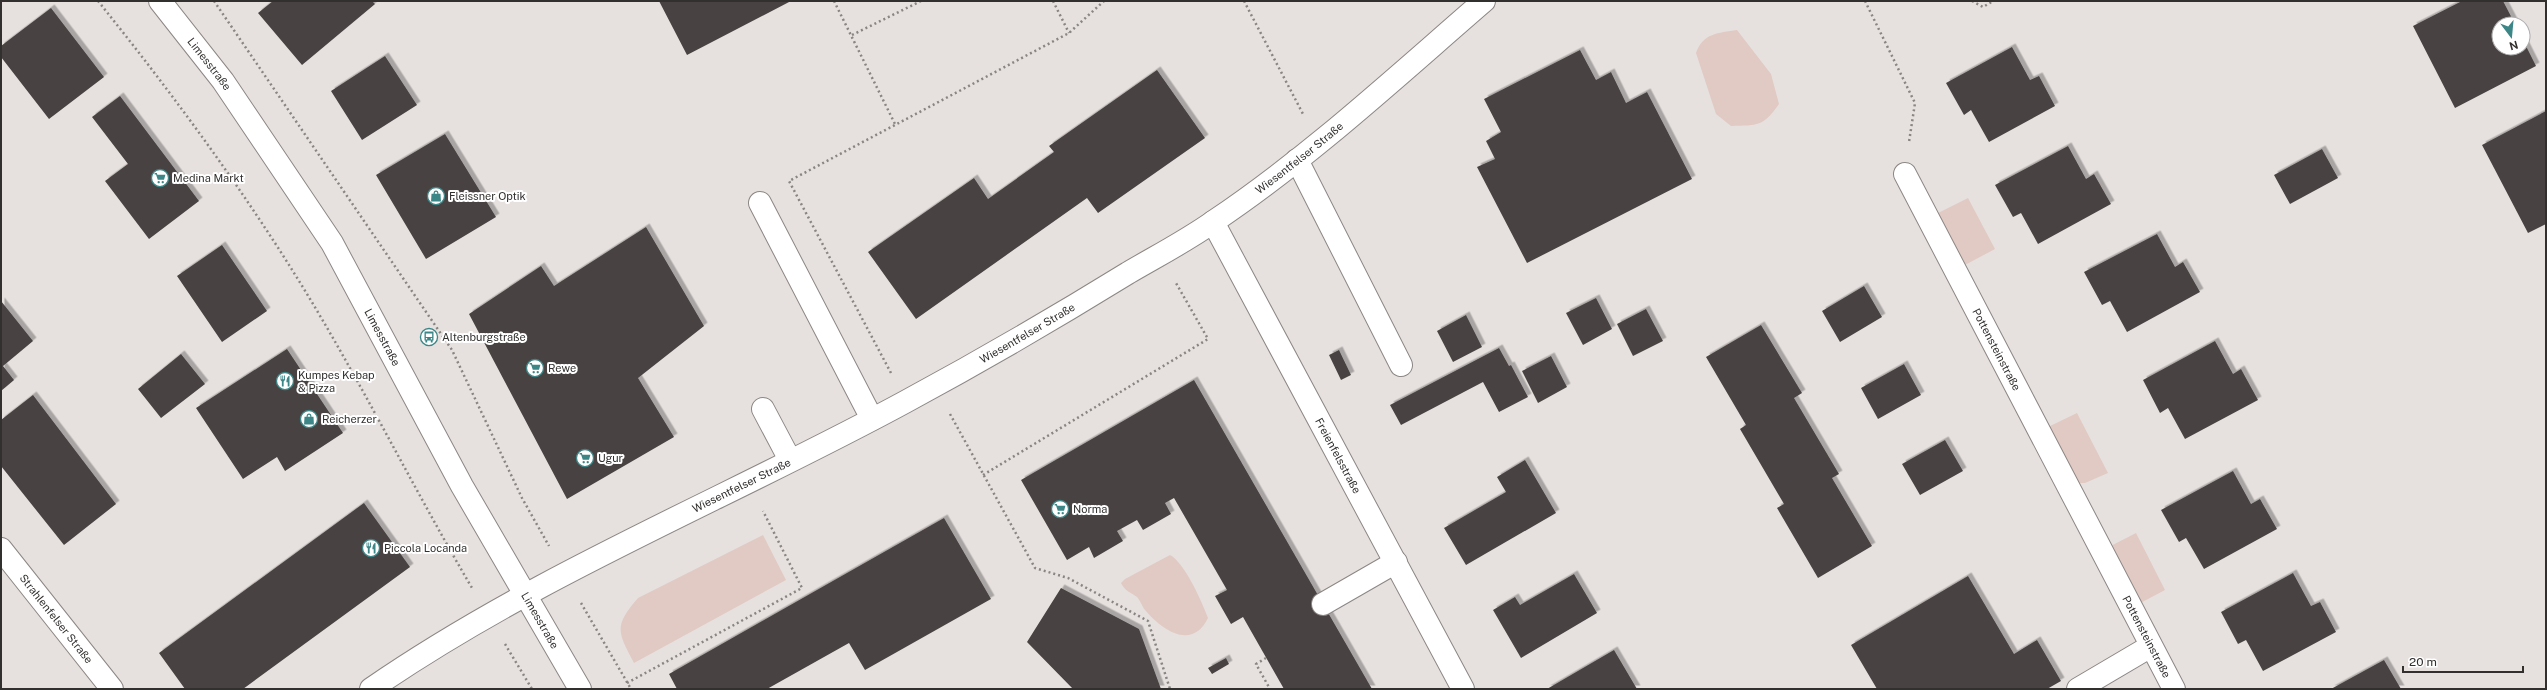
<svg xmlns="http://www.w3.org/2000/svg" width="2547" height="690" font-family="'Public Sans',sans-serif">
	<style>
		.green { fill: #e1cac3 }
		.building { fill: #484342; filter: url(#shadow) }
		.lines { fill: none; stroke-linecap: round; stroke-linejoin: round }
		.service-casing { stroke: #8c8785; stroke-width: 24 }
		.minor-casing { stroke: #8c8785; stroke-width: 24 }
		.tertiary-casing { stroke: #8c8785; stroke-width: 24 }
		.path { stroke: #888583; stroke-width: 2.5; stroke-dasharray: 2 3; stroke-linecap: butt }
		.service { stroke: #fff; stroke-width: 22 }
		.minor { stroke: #fff; stroke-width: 22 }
		.tertiary { stroke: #fff; stroke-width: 22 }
		.labels { text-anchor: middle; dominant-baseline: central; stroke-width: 4; stroke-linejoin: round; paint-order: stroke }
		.street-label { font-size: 11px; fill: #32302f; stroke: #fff }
		.poi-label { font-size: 11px; fill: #32302f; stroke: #fff; text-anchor: start }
	</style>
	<defs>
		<filter id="shadow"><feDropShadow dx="3.5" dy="-3.5" stdDeviation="0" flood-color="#0004"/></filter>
	</defs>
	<rect width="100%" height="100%" fill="#e6e1df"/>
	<path class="green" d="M1737 30 1771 74 1779 104C1763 127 1758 125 1731 126L1716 114 1696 53C1703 33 1718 33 1737 30Z
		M1968 198 1995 249 1963 266 1936 214Z
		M2077 413 2108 473 2085 483H2077L2048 427Z
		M2136 533 2165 590 2131 608 2101 551Z
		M763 535 786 580 634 663C617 631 614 626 638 598Z
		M1170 555C1185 563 1202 602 1208 618 1192 651 1162 630 1145 610 1142 606 1140 600 1137 597 1130 592 1125 591 1121 583L1125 579Z"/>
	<path class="building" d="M273 1H372L375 4 302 65 258 13Z
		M659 1H791L687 55Z
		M2462 1H2503L2515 24H2499V48H2523V40L2536 66 2455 108 2413 26Z
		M51 8 104 77 49 119 1 57V46Z
		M2012 47 2030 80 2039 76 2055 106 1989 142 1971 110 1964 115 1946 83Z
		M1580 50 1596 80 1611 72 1626 103 1647 92 1692 179 1527 263 1477 167 1495 159 1486 141 1501 132 1484 99Z
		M385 56 417 105 362 140 331 91Z
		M1157 70 1205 138 1098 213 1087 198 916 319 868 252 974 178 988 199 1054 152 1049 146Z
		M120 96 199 201 149 239 105 181 128 164 92 117Z
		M2546 111V224L2528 233 2482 145Z
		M445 134 496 217 426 259 376 175Z
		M2068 146 2086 179 2094 174 2111 204 2038 244 2021 213 2013 217 1995 185Z
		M2322 149 2338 178 2290 204 2274 175Z
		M646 227 704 326 638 378 674 437 567 499 469 314 541 266 554 286Z
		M2157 234 2175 267 2183 262 2200 292 2127 332 2110 301 2102 305 2084 272Z
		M222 245 267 311 222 342 177 276Z
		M1864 286 1882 317 1840 342 1822 311Z
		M1596 298 1612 329 1583 345 1566 313Z
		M1 301 33 341 3 366 14 380 1 391Z
		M1646 309 1663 341 1633 356 1617 324Z
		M1466 315 1482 347 1453 362 1437 331Z
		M1761 325 1802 393 1794 398 1839 474 1832 478 1872 546 1818 578 1777 508 1784 504 1740 429 1746 425 1706 357Z
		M2215 341 2233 374 2241 369 2258 400 2185 439 2168 408 2160 413 2143 380Z
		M1499 348 1509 366 1511 365 1528 397 1499 412 1483 382 1401 425 1390 405Z
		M287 349 343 433 285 471 277 457 243 479 196 408Z
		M1339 350 1351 375 1341 380 1329 355Z
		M181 354 205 384 161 418 138 389Z
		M1551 356 1567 387 1538 403 1522 371Z
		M1904 364 1921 395 1878 419 1861 388Z
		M1194 380 1372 689H1284L1243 617 1231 624 1215 596 1227 590 1174 498 1165 503 1171 514 1143 530 1137 520 1117 531 1123 541 1094 558 1089 547 1067 560 1021 480Z
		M33 395 116 504 64 545 1 466V420Z
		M1945 440 1963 471 1920 495 1902 464Z
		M1525 460 1556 513 1466 565 1444 528 1506 492 1497 477Z
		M2233 471 2251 504 2260 499 2277 529 2204 569 2186 538 2179 542 2161 510Z
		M364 503 410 567 243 689H185L159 653Z
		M944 518 991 599 865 670 849 643 767 689H677L669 674Z
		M2293 573 2311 606 2320 602 2336 632 2263 671 2246 640 2238 644 2221 612Z
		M1574 574 1597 613 1521 658 1493 610 1515 597 1520 605Z
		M1968 576 2014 654 2037 640 2061 681 2047 689H1877L1851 645Z
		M1061 588 1139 629 1161 689H1073L1027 642Z
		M1614 650 1637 689H1547Z
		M1226 658 1229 664 1212 674 1208 668Z
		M2384 660 2401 689H2331Z"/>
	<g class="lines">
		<g class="service-casing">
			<path id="service" d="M1297 160 1401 365
				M760 203 872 419
				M763 409 790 460
				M1323 604 1396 562
				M2078 689 2151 646"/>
		</g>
		<g class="minor-casing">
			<g id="minor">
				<path id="s1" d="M1905 174 2174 689"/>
				<path id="s2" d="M1213 222 1463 689"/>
				<path id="s3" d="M1 549 112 689"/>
				<path id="s4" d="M371 689C538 574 728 498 905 402 981 361 1055 318 1128 273 1157 256 1186 241 1213 222 1310 157 1396 77 1484 1"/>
			</g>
		</g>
		<g class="tertiary-casing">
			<g id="tertiary">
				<path id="s5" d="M160 1 223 81 332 243 462 486 580 689"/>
			</g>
		</g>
		<path class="path" d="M98 1C172 93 242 188 304 289 363 386 414 489 472 588
			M214 1 452 350 522 498 549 546
			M834 1 896 126
			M1053 1 1069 33
			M1244 1 1303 114
			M1865 1 1915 103 1909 142
			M1972 1 1983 7 1993 1
			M852 35 921 1
			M891 373 789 181 1069 33 1104 1
			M950 414 1035 568 1068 578 1148 621 1170 689
			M983 475 1208 339 1176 283
			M581 603 631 689
			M505 644 532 689
			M1266 658 1256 664 1270 689
			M627 683 802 588 763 511"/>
		<use href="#service" class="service"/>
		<use href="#minor" class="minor"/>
		<use href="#tertiary" class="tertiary"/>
	</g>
	<defs>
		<g id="supermarket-ring" transform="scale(0.9)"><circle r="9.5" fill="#fff" stroke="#3d8687" stroke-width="1.5"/><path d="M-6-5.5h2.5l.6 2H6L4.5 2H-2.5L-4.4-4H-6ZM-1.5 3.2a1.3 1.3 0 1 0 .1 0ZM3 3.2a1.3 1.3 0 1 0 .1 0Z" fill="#3d8687"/></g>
		<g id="shop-ring" transform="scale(0.9)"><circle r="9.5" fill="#fff" stroke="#3d8687" stroke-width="1.5"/><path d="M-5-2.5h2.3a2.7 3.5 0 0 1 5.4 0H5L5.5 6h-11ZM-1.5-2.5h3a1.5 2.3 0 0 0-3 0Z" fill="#3d8687"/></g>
		<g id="bus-ring" transform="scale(0.9)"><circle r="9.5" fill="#fff" stroke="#3d8687" stroke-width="1.5"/><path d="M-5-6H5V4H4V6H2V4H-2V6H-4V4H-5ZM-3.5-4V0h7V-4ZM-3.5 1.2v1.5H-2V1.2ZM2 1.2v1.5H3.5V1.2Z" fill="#3d8687"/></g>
		<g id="restaurant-ring" transform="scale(0.9)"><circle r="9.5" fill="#fff" stroke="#3d8687" stroke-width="1.5"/><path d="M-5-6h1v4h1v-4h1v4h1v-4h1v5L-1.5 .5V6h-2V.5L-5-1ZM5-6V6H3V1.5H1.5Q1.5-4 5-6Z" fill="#3d8687"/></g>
	</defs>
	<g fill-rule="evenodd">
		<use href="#supermarket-ring" x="160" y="178"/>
		<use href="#shop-ring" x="436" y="196"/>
		<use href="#bus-ring" x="429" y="337"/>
		<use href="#supermarket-ring" x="535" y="368"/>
		<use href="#restaurant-ring" x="285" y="381"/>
		<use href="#shop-ring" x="309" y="419"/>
		<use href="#supermarket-ring" x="585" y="458"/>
		<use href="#supermarket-ring" x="1060" y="509"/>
		<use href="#restaurant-ring" x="371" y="548"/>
	</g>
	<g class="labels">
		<g class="street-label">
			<text stroke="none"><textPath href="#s5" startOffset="80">Limesstraße</textPath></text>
			<text stroke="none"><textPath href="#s4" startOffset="1071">Wiesentfelser Straße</textPath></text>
			<text stroke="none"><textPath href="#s4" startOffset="747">Wiesentfelser Straße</textPath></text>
			<text stroke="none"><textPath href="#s5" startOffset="404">Limesstraße</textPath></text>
			<text stroke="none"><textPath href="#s1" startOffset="198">Pottensteinstraße</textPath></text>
			<text stroke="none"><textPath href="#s2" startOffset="265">Freienfelsstraße</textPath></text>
			<text stroke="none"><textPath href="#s4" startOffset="423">Wiesentfelser Straße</textPath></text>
			<text stroke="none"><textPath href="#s3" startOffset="89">Strahlenfelser Straße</textPath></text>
			<text stroke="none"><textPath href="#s5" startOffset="728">Limesstraße</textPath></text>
			<text stroke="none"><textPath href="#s1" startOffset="522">Pottensteinstraße</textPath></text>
		</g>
		<g class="poi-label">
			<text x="173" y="178">Medina Markt</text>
			<text x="449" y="196">Fleissner Optik</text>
			<text x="442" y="337">Altenburgstraße</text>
			<text x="548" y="368">Rewe</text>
			<text x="298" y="375">Kumpes Kebap<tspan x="298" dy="13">&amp; Pizza</tspan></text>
			<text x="322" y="419">Reicherzer</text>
			<text x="598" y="458">Ugur</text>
			<text x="1073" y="509">Norma</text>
			<text x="384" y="548">Piccola Locanda</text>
		</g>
	</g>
	<rect width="2547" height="690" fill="none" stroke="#32302f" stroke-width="4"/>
	<g transform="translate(2511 36) rotate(164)"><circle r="19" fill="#ffffff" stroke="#adacac"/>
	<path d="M0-3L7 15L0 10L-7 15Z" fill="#3d8687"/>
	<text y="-6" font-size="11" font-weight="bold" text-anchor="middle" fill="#32302f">N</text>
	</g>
	<path d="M2403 666v6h120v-6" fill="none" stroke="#32302f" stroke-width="2"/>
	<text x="2409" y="666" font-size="12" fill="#32302f" stroke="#ffffff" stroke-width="3" paint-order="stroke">20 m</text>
</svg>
